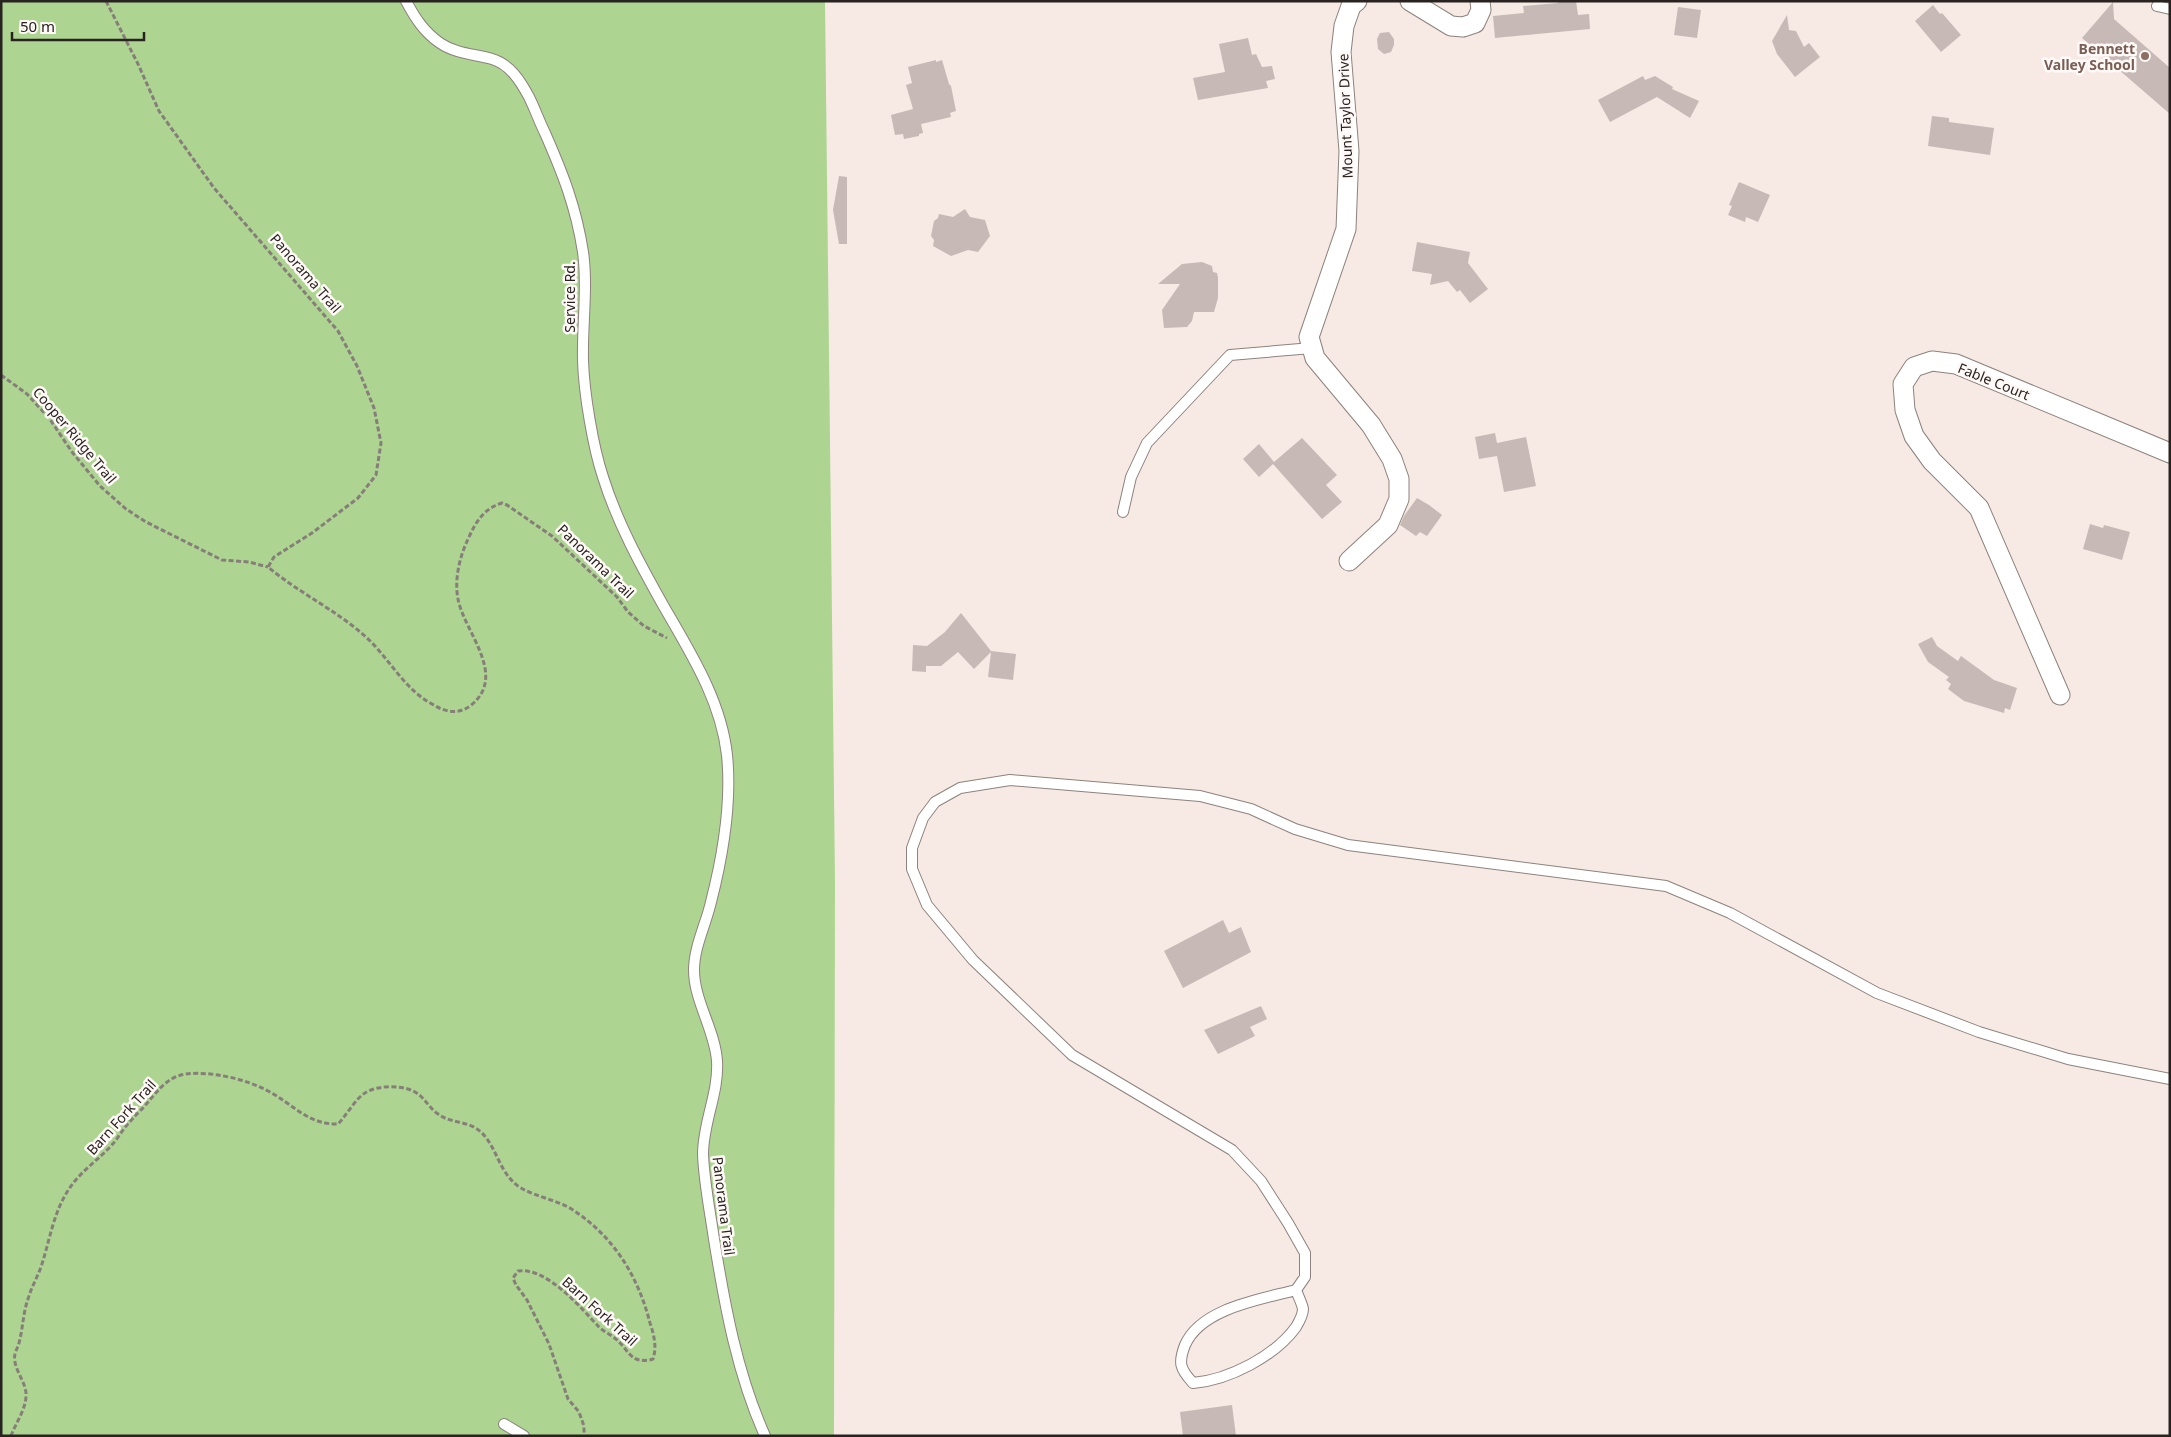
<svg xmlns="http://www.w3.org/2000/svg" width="2171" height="1437" font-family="'Noto Sans',sans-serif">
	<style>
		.green { fill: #add591 }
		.building { fill: #c6b9b6 }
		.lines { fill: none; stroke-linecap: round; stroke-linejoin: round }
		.lane-casing { stroke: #8d827d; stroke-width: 12 }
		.street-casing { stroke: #8d827d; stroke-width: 21 }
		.path { stroke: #877e7b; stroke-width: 3; stroke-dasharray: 5 2.5; stroke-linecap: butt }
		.lane { stroke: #fff; stroke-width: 10 }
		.street { stroke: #fff; stroke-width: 19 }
		.education-dot { fill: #8d6e63; stroke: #fef9f7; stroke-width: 2 }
		.labels { text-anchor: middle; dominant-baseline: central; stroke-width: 5; stroke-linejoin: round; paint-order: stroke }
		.education-label { font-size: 14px; font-weight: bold; fill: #785e54; stroke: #fef9f7; text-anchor: end }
		.street-label { font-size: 14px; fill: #282321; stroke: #fef9f7 }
	</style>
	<rect width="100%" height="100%" fill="#f7eae5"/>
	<path class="green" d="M1 1H825L835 881 834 1436H1Z"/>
	<path class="building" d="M1558 1H1576L1578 15 1589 14 1590 29 1495 38 1493 16 1524 13 1523 6 1558 3Z
		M2113 2 2114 19 2170 68V114L2082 38Z
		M1933 5 1940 14 1942 13 1961 35 1941 52 1915 21Z
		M1678 7 1701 10 1697 38 1674 35Z
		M1787 15 1789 30 1796 31 1804 47 1809 43 1820 57 1795 77 1777 54 1772 41Z
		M1389 32 1394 39V45L1391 52 1384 54 1378 49 1377 39 1380 33Z
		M1248 38 1252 55 1256 54 1262 67 1272 66 1275 79 1266 81 1268 88 1198 100 1193 78 1225 72 1219 44Z
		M936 60V62L942 60 949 84 951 86 956 111 950 113 951 117 921 124 923 133 919 134V136L904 139 903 134 895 135 891 115 913 109 906 85 912 83 908 67Z
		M1643 76 1645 80 1655 76 1673 87 1672 89 1699 101 1690 118 1657 97 1610 122 1598 100Z
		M1932 116 1949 118V122L1994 128 1990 155 1928 146Z
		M839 176 847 177V244H839L833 210Z
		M1739 182 1770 195 1758 222 1746 217 1745 222 1728 215 1732 206 1729 205Z
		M965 209 970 217 985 220 990 236 978 252 968 250 951 256 933 246 934 240 931 236 934 221 938 218 939 214 953 217Z
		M1417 242 1470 252 1468 263 1488 289 1470 303 1460 290 1457 292 1448 281 1430 285 1432 274 1412 271Z
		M1202 262 1212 266 1213 272 1217 273 1218 278V298L1214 312H1194L1192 321 1187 327 1164 328 1162 310 1180 284H1158L1182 264Z
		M1495 433 1497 443 1526 437 1536 486 1504 492 1497 456 1479 459 1475 437Z
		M1302 438 1337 475 1326 485 1342 502 1322 519 1273 464 1259 477 1243 459 1259 444 1274 462Z
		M1417 498 1429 505 1442 515 1427 536 1420 532 1416 536 1400 525 1404 516Z
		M2090 524 2103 528 2104 525 2130 532 2122 560 2083 549Z
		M961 613 991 651 1016 654 1013 680 988 677 991 652 974 669 958 652 941 666H926V672L912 671 913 645 927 646 945 632Z
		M1932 637 1937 646 1958 661 1961 656 1994 680 2017 688 2010 710 2005 708 2004 713 1964 701 1948 689 1951 684 1946 680 1949 677 1928 662 1918 644Z
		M1223 920 1229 933 1241 927 1251 952 1183 988 1164 951Z
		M1261 1006 1267 1019 1250 1027 1255 1036 1218 1054 1204 1030Z
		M1232 1405 1236 1436H1183L1180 1412Z"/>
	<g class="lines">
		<g class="lane-casing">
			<path id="lane" d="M406 1C415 18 424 32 440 43 456 54 475 54 492 59 510 64 521 82 529 97 535 109 539 121 545 133 563 174 576 207 583 252 588 287 582 325 583 361 584 393 593 447 603 477 617 522 640 564 663 605 690 652 721 700 727 755 732 804 723 855 711 902 706 924 694 947 694 970 694 1001 715 1030 717 1061 719 1093 703 1122 703 1154 704 1182 710 1211 714 1239 725 1307 737 1373 765 1436
				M2157 6 2170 9
				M1123 512 1131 477 1147 443 1230 355 1312 348
				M1296 1290C1262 1299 1201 1308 1185 1345 1178 1363 1180 1369 1193 1383 1229 1380 1275 1356 1296 1327 1299 1322 1303 1314 1303 1309 1302 1303 1298 1296 1296 1290L1305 1277V1253L1288 1223 1261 1181 1232 1150 1072 1055 973 960 927 905 912 869V848L923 818 935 802 960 788 1010 780 1200 796 1251 809 1295 829 1348 845 1666 886 1730 913 1877 993 1979 1032 2068 1059 2170 1079
				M504 1424 524 1436"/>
		</g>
		<g class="street-casing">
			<path id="street" d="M1410 1 1451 26 1463 27 1475 23 1481 10 1480 1
				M1349 561 1388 525 1399 499V479L1392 459 1371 425 1315 358 1309 337 1346 229 1349 151 1341 52 1344 26 1351 6 1357 1
				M2060 695 1979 508 1932 461 1914 436 1905 410 1903 384 1914 367 1932 361 1956 364 2170 453"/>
		</g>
		<path class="path" d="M106 1 138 64 159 111 214 188 338 331 357 366 374 408 381 443 376 475 358 498 312 533 274 557 268 567C299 593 336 610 366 637 389 658 404 689 432 704 445 712 457 715 470 706 509 676 464 632 458 599 454 579 460 555 469 537 476 521 485 508 502 503L507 505 552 536 617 597 628 612 644 626 667 638
			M1 375 27 394 49 418 72 452 100 486 126 509 146 522 222 560 249 562 268 567
			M11 1436C16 1422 27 1408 26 1393 25 1380 12 1367 15 1354 16 1350 18 1347 19 1343 23 1328 23 1313 28 1299 31 1288 37 1278 41 1267 50 1240 53 1213 69 1189 81 1170 102 1158 116 1140 124 1128 130 1121 140 1111 154 1097 164 1077 186 1074 211 1071 246 1079 268 1091 293 1104 308 1125 338 1124 346 1116 356 1098 365 1093 377 1085 401 1085 413 1091 424 1096 428 1107 438 1114 451 1124 469 1120 482 1133 497 1148 499 1172 518 1186 534 1197 556 1199 573 1210 614 1237 638 1276 650 1323 654 1335 657 1347 653 1359 648 1361 639 1361 634 1358 628 1354 623 1345 618 1341 612 1335 604 1332 599 1327 581 1308 547 1267 518 1271L513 1278 516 1285 527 1300 549 1344 568 1399 579 1412 584 1426V1436"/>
		<use href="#lane" class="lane"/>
		<use href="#street" class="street"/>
	</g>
	<circle class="education-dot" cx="2145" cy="56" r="5"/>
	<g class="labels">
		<g class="education-label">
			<text x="2135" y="48">Bennett<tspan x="2135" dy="16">Valley School</tspan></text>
		</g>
		<g class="street-label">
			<text transform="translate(1345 116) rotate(-92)">Mount Taylor Drive</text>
			<text transform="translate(306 273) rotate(49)">Panorama Trail</text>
			<text transform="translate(569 297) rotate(-90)">Service Rd.</text>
			<text transform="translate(1994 381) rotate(22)">Fable Court</text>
			<text transform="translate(75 435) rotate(50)">Cooper Ridge Trail</text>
			<text transform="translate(596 561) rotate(44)">Panorama Trail</text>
			<text transform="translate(121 1117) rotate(-48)">Barn Fork Trail</text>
			<text transform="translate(724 1206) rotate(83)">Panorama Trail</text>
			<text transform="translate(600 1311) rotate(42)">Barn Fork Trail</text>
		</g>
	</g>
	<rect width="2171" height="1437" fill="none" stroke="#282321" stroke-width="5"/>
	<path d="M12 32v8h132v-8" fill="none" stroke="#282321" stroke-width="2.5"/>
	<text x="20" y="32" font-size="15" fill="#282321" stroke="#fef9f7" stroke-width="4" paint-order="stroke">50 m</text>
</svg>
